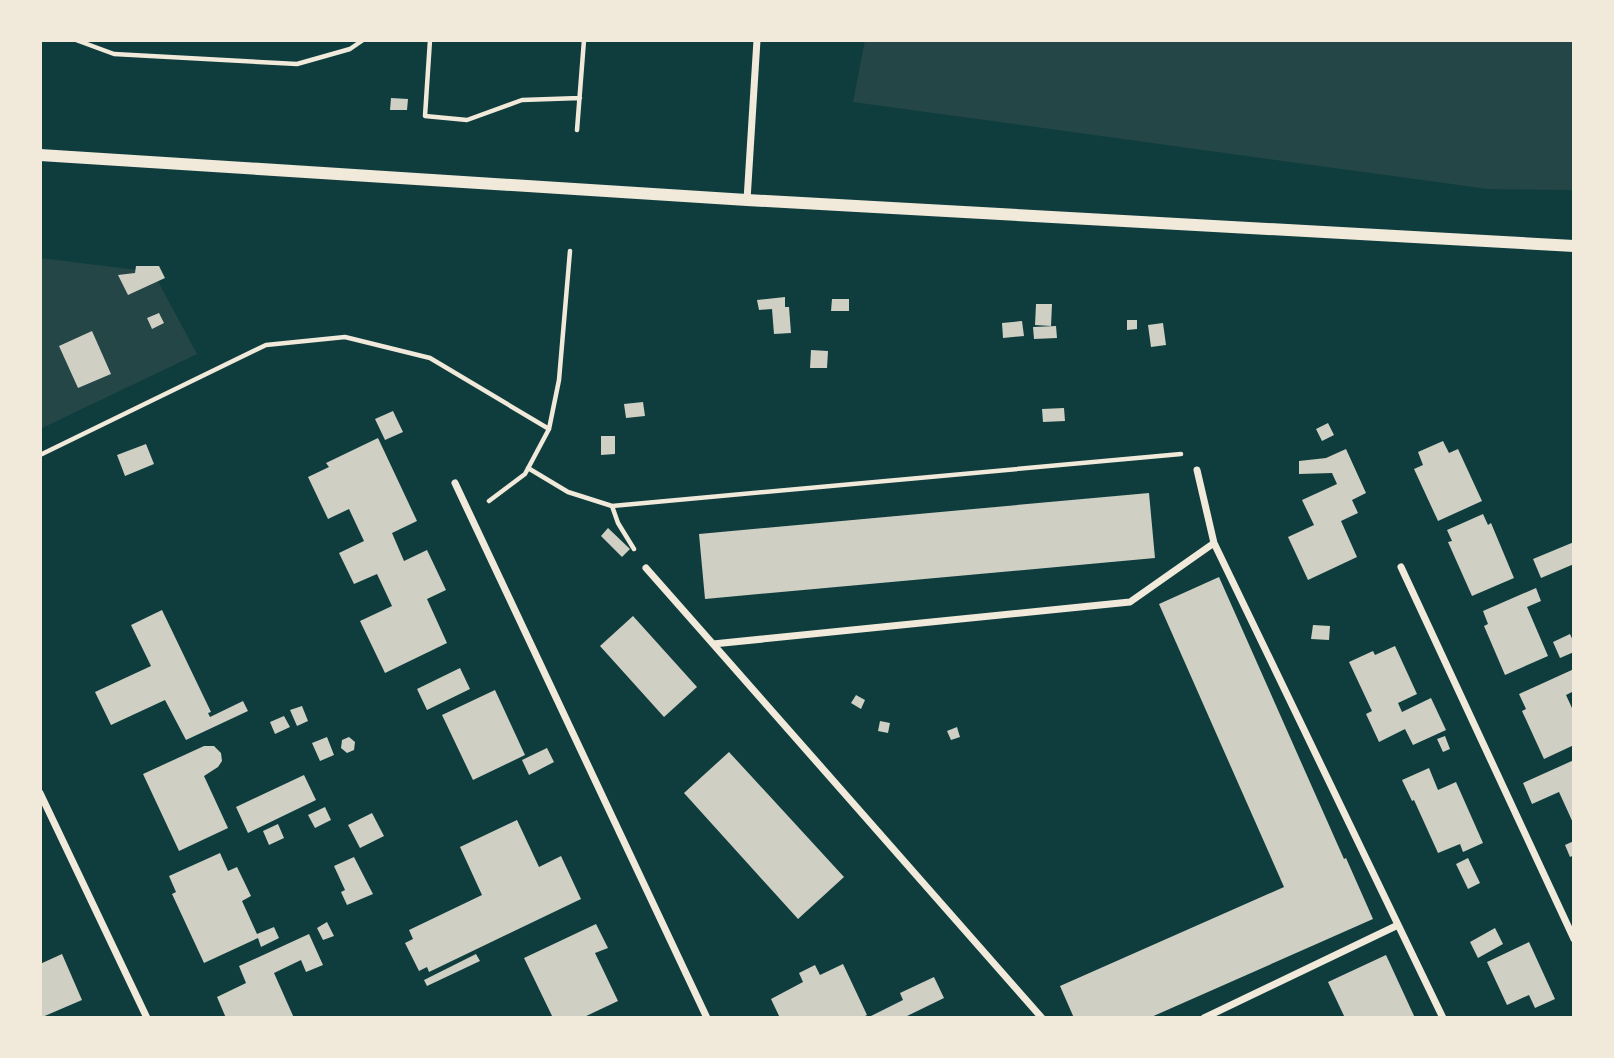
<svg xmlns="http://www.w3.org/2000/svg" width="1614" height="1058" font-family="Signika,sans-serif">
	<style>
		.green { fill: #244646 }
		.building { fill: #cfcfc3 }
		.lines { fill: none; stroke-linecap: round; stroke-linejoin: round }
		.path { stroke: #f1e9da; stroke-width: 4.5 }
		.minor { stroke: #f1e9da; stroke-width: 7 }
		.tertiary { stroke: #f1e9da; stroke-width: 12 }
	</style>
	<rect width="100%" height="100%" fill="#0f3d3e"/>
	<path class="green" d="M865 40H1574V190L1488 189 853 102Z
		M40 258 153 272 197 354 40 429Z"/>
	<path class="building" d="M391 98 408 99 407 110H390Z
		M136 266H159L165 278 128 295 118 275 135 273Z
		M785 297V307H789L791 333 774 334 772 309 759 310 757 300Z
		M832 299H849V311H831Z
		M1036 304H1052L1051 326 1035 325Z
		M159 313 164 323 152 329 147 318Z
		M1127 320H1137V329L1127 330Z
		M1022 321 1024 336 1003 338 1002 323Z
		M1163 323 1166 345 1151 347 1148 325Z
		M1056 326 1057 338 1034 339 1033 327Z
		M92 331 111 374 78 388 59 346Z
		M811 350 828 351 827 368H810Z
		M643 402 645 416 626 418 624 404Z
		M1064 408 1065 421 1043 422 1042 409Z
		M393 411 403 432 385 440 375 419Z
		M1328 423 1334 435 1322 441 1316 429Z
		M601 436H615V454L601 455Z
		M378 438 417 521 392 533 404 561 427 550 446 590 427 599 447 643 385 673 360 621 392 606 377 574 354 584 339 553 364 541 349 509 328 519 308 477 329 467 326 463Z
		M1443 441 1449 453 1458 449 1482 501 1438 521 1414 469 1423 465 1418 452Z
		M146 444 154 464 125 476 117 455Z
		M1346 449 1366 493 1352 500 1358 513 1341 521 1357 557 1308 580 1288 537 1314 525 1302 500 1337 484 1332 473 1299 474V461L1326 458Z
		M1149 493 1155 558 705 599 699 534Z
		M1483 514 1488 525 1491 523 1514 578 1472 596 1448 542 1452 541 1447 530Z
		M608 528 630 549 622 557 601 536Z
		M1574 542V564L1541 578 1533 559Z
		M1219 577 1344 859 1346 858 1373 919 1149 1018H1074L1060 986 1284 887 1159 604Z
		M1536 588 1541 601 1527 607 1548 656 1505 675 1484 626 1488 624 1483 611Z
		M162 610 211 712 208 713 210 717 243 701 248 711 186 740 165 700 111 725 95 692 151 666 131 625Z
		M633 616 697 687 664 717 600 646Z
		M1313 625 1330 626 1329 640 1311 639Z
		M1570 634 1574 643V652L1560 658 1553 642Z
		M1395 646 1417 694 1398 703 1402 712 1431 698 1446 730 1413 745 1405 729 1379 742 1366 714 1372 711 1349 662 1373 651 1375 655Z
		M460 668 470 689 427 710 417 689Z
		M1574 669V691L1566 695 1572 708 1574 707V745L1544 759 1522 711 1526 709 1519 694Z
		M495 690 525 755 473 780 442 715Z
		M856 695 865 700 861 709 851 703Z
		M302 706 308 721 297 726 290 710Z
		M284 716 290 727 275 734 270 722Z
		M880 721 890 723 888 733 878 731Z
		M957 727 960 737 951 740 947 731Z
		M1445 736 1450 749 1443 752 1437 739Z
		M327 737 334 755 320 761 312 743Z
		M349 737 355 742 354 750 347 753 341 748 342 740Z
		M204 746H214L221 753 222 761 218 767 204 776 228 828 179 851 143 774Z
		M547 748 554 762 529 775 522 760Z
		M729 752 844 877 798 919 684 793Z
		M1574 760V825L1559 792 1532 804 1523 783Z
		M1429 768 1438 790 1456 782 1483 843 1463 852 1460 844 1438 853 1414 800 1412 801 1402 780Z
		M304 775 316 800 248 833 236 807Z
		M325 807 331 820 315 828 308 815Z
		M372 813 384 836 360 848 348 825Z
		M517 820 539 867 561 856 581 899 429 972 427 967 419 971 405 943 413 939 409 930 482 895 460 847Z
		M278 824 284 838 269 845 263 831Z
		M1574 841V855L1570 857 1565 845Z
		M220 853 228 871 237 867 251 896 242 901 257 934 274 927 279 938 261 947 258 938 204 963 172 894 176 892 169 876Z
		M354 857 373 894 347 905 341 892 345 890 334 866Z
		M1468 858 1480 883 1468 889 1456 864Z
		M327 922 334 936 323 940 317 928Z
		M596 924 608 948 595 953 618 1001 582 1018H553L524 958Z
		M1495 928 1503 944 1478 958 1470 942Z
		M309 934 323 965 306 972 301 960 274 973 294 1018H226L217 997 246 983 239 966Z
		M1529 942 1555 999 1535 1008 1529 995 1507 1005 1487 962Z
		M62 954 82 1000 40 1018V964Z
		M476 954 480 961 427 986 424 980Z
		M1386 955 1415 1018H1345L1328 982Z
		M843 964 867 1015 861 1018H780L771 999 803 982 799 973 815 965 820 975Z
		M934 977 944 998 903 1018H867L903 1000 900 993Z"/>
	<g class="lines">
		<path class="path" d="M76 40 114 54 297 64 350 49 363 40
			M430 40 425 116 467 120 522 100 580 98
			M577 130 584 40
			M40 455 266 345 345 337 430 358 549 429
			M528 468 568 492 612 506 1181 454
			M489 501 525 474 549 429 559 380 570 251
			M612 506 618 523 634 549"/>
		<path class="minor" d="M747 200 757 40
			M1197 470 1214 543
			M455 483 707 1018
			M1401 567 1574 939
			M646 568 713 644
			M40 793 147 1018
			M1042 1018 713 644 1130 602 1214 543 1443 1018
			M1204 1018 1398 925"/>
		<path class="tertiary" d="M40 155 747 200 1574 246"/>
	</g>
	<rect width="1614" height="1058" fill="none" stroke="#f1e9da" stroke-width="84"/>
</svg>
